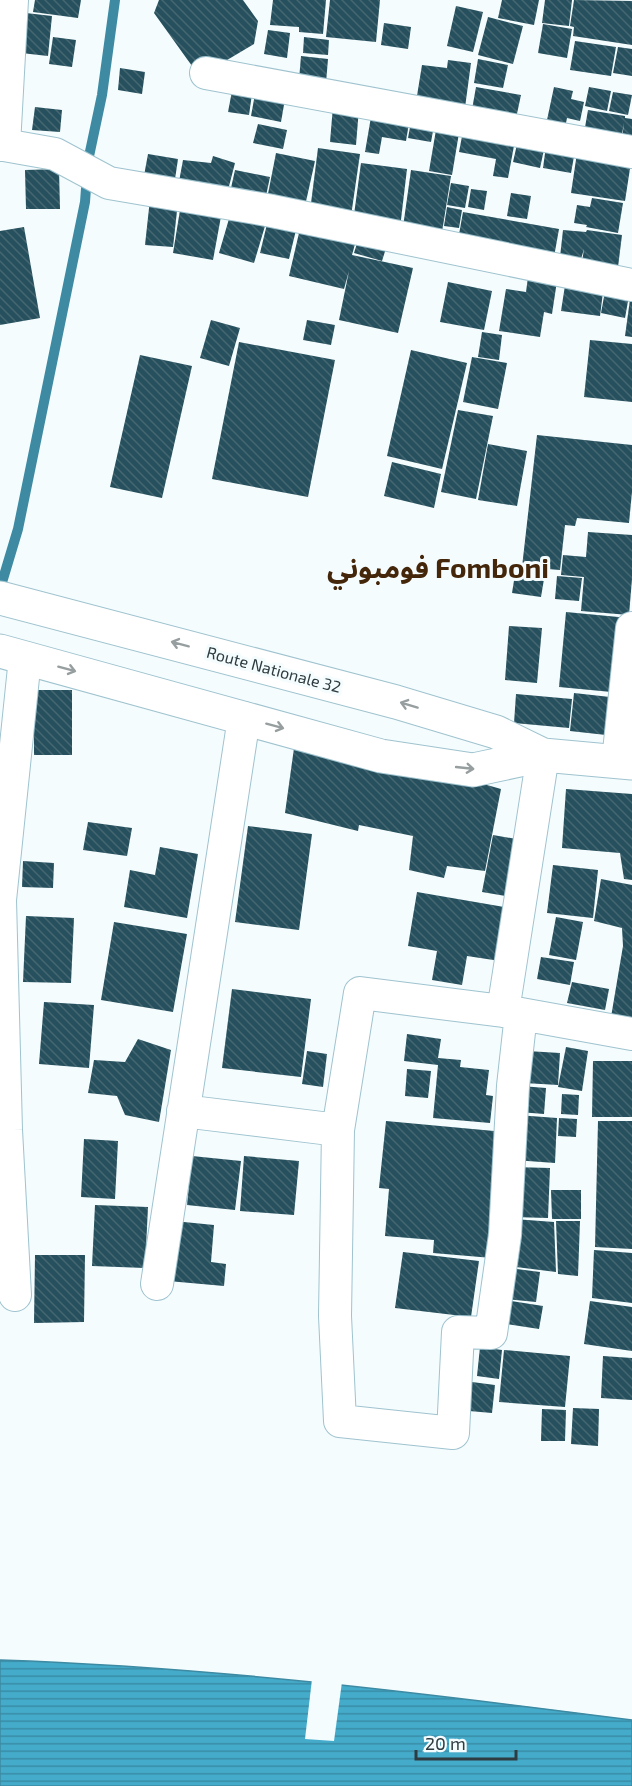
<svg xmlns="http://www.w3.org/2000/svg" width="632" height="1786" font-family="'Exo 2','Noto Sans Arabic',sans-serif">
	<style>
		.water { fill: url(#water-rules); stroke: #3d8aa2; stroke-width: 1.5 }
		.pier { fill: #f4fcfe }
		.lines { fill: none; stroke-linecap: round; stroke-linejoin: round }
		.stream { stroke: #3d8aa2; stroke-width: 10 }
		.building { fill: url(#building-back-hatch) }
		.minor-casing { stroke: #9fc3cf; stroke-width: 34 }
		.tertiary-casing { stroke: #9fc3cf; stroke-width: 35 }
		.minor { stroke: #fff; stroke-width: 32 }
		.tertiary { stroke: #fff; stroke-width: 33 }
		.oneway { stroke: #969ea0 }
		.labels { text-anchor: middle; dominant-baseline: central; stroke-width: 6; stroke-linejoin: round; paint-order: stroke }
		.street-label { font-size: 16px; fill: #2e3c41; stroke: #f4fcfe }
		.town-label { font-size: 28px; font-weight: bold; fill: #44260a; stroke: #f4fcfe }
	</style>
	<defs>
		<pattern id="water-rules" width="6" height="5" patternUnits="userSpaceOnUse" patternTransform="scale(1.5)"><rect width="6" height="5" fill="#44abcb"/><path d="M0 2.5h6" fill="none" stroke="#398ca6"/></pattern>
		<pattern id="building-back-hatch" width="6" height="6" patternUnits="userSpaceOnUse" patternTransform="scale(1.5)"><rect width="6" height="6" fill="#26505d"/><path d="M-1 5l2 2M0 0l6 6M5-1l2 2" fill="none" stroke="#456772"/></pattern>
	</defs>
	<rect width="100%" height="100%" fill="#f4fcfe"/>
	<path class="water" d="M0 1660C212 1667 422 1693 632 1720V1786H0Z"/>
	<path class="pier" d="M312 1679 342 1682 334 1741 305 1739Z"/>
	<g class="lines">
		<path class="stream" d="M0 589 18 529 85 202 88 161 102 95 115 0"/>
	</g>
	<path class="building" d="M35 0H81L78 18 33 12Z
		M159 0H243L258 21 254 44 217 66H192L154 13Z
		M273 0H326L323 34 299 32V27L270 25Z
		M330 0H380L376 42 326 37Z
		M502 0H539L534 25 498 18Z
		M545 0H572L569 26 542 23Z
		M574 0 632 1V45L573 36 574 27 570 26Z
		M456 6 483 12 473 52 447 46Z
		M26 13 52 16 48 56 21 53Z
		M488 17 523 26 513 64 478 55Z
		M384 23 411 27 408 49 381 45Z
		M543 24 572 29 567 58 538 53Z
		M268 30 290 33 287 58 264 54Z
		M53 37 76 40 72 67 49 64Z
		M304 37 329 40 328 55 303 53Z
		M575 41 616 47 611 76 570 70Z
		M618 47 632 49V76L613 73Z
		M301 56 328 59 326 83 299 80Z
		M478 59 508 65 503 88 474 83Z
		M448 60 471 63 464 115 415 108 422 65 447 68Z
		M120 68 145 72 142 94 118 90Z
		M476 87 521 95 515 123 471 115Z
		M554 87 573 91 571 99 584 102 580 121 567 118 566 123 547 120Z
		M589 87 611 91 607 111 585 106Z
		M232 91 252 94 249 115 228 112Z
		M613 92 632 95 628 115 609 111Z
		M255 94 285 99 281 122 251 116Z
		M333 106 359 108 356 145 330 142Z
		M35 107 62 110 60 132 32 130Z
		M588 110 625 116V118L632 119V141L622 139 624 123 620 145 583 139Z
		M372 111 410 117 406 141 382 137 379 154 365 152Z
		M412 116 435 120 431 142 408 138Z
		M258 124 287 130 283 149 253 143Z
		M437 124 460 127 452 175 429 171Z
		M464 126 516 135 508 178 493 176 496 159 459 152Z
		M518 140 545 145 540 168 513 162Z
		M546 146 575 151 571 173 543 168Z
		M318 148 360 154 351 216 310 211Z
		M276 153 315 161 305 206 267 199Z
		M577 153 631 162 625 201 571 193Z
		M148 154 178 159 174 186 143 181Z
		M213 156 235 163 227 194 178 187 183 160 211 163Z
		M361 163 407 169 400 228 353 222Z
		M59 169 60 209H26L25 170Z
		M235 170 270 177 264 205 229 197Z
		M411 170 451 176 442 232 403 227Z
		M451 183 469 186 465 208 447 205Z
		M471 189 487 191 484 210 468 207Z
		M511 193 531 196 527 219 507 216Z
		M592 198 623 203 618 233 586 227 587 225 574 223 577 205 590 207Z
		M150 199 178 202 173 247 145 245Z
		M181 204 222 211 213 260 173 253Z
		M447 207 462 210 459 228 444 226Z
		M231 212 252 223 265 226 254 263 219 253Z
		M463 212 559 229 554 257 458 240Z
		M268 220 297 226 289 259 260 253Z
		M302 220 358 233 352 255 413 268 398 333 339 320 349 271 344 289 289 276Z
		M24 227 40 318 0 325V231Z
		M563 230 586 232 587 230 622 235 618 267 582 262 584 249 581 259 560 257Z
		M359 237 387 245 382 261 354 253Z
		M528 277 557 281 552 314 544 312 540 337 499 331 506 289 526 292Z
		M566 279 604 284 600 316 561 311Z
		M448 282 492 291 484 330 440 322Z
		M606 286 630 290 625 318 601 313Z
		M631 292H632V337L625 336Z
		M211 320 240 328 229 366 200 358Z
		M307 320 335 325 331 345 303 340Z
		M482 332 502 335 499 360 478 357Z
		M590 340 632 344V402L584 397Z
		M239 342 335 360 308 497 212 479Z
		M411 350 467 363 442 469 387 456Z
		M140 355 192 366 162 498 110 487Z
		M472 357 507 363 498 409 463 402Z
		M458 410 493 416 476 499 441 492Z
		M537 435 632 445V492L629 523 577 518 575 526 565 525 560 570 522 567Z
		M488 444 527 451 517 506 478 500Z
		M392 462 441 474 434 508 384 496Z
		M588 532 632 535V579L629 615 581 611 584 577 561 575 563 555 586 557Z
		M516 568 545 573 541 597 512 593Z
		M557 576 582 578 579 601 555 599Z
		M566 612 629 618 622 693 559 687Z
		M509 626 542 628 537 683 505 680Z
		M34 690H72V755H34Z
		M574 693 619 698 615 736 570 731Z
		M516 694 572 699 569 728 514 723Z
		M294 748 374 759 373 771 422 778 424 767 501 789 485 871 447 866 444 878 409 870 413 836 359 825 358 831 285 813Z
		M566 789 632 794V880L624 879 620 853 562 848Z
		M88 822 132 828 127 856 83 850Z
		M248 826 312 834 299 930 235 922Z
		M493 835 522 840 511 897 482 892Z
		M160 847 198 854 187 918 124 907 130 870 155 875Z
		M23 861 54 863 53 888 22 887Z
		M553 865 598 870 593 918 547 913Z
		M601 879 632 885V1020L611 1017 623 946 622 928 594 921Z
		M417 892 510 908 500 961 467 956 462 985 432 980 437 951 408 946Z
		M26 916 74 918 71 983 23 982Z
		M556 917 583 922 576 960 549 955Z
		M114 922 187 934 173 1012 101 1000Z
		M541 957 574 962 570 985 537 979Z
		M572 982 609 989 605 1010 567 1003Z
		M232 989 311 999 301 1077 222 1068Z
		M44 1002 94 1005 89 1068 39 1064Z
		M407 1034 441 1039 438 1058 461 1060 460 1067 489 1070 486 1095 493 1096 490 1123 433 1118 438 1065 404 1061Z
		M138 1039 171 1050 159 1122 125 1115 117 1096 88 1093 94 1060 125 1062Z
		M566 1047 588 1051 582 1091 558 1087Z
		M307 1051 327 1054 323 1087 302 1084Z
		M527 1051 560 1053 558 1085 524 1083Z
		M593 1061H632V1117H592Z
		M407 1069 431 1071 428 1098 405 1096Z
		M521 1086 546 1088 544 1114 519 1112Z
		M562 1094 579 1095 578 1115 561 1114Z
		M517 1115 557 1118 555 1163 514 1160Z
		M559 1118 577 1119 576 1137 558 1136Z
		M386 1121 505 1132 492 1258 433 1253 434 1240 385 1236 389 1189 379 1188Z
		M598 1121H632V1249L595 1247Z
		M84 1139 118 1141 115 1199 81 1197Z
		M192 1156 241 1161 235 1210 187 1205Z
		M244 1156 299 1161 294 1215 240 1211Z
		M513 1167 550 1168 548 1218 512 1217Z
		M551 1190H581V1219H552Z
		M95 1205 148 1207 145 1268 92 1266Z
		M514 1219 554 1222 556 1272 508 1266Z
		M174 1221 214 1225 211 1262 226 1264 224 1286 168 1281Z
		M556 1221H580L578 1276 558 1274Z
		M594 1250 632 1253V1303L592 1298Z
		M403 1252 479 1261 471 1317 395 1308Z
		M35 1255H85L84 1322 34 1323Z
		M509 1268 540 1272 536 1302 505 1299Z
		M504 1300 543 1306 539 1329 500 1323Z
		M590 1301 632 1307V1351L584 1344Z
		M480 1347 502 1350 499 1379 477 1376Z
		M504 1350 570 1356 565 1407 499 1402Z
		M603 1356 632 1358V1400L601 1398Z
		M472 1382 495 1385 492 1413 469 1411Z
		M573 1408 599 1409 598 1446 571 1444Z
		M542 1409 566 1410 565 1441H541Z"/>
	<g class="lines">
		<g class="minor-casing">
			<path id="minor" d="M206 73 632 152
				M0 145H4L12 0
				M4 145 55 154 109 183 267 210 632 285
				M618 761 632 628
				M503 1011 543 755
				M521 1014 513 1086 505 1235 491 1333 458 1332 453 1433 340 1421 335 1316 338 1130 360 993 503 1011 521 1014 632 1034
				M183 1111 338 1130
				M157 1284 244 718
				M15 1295 6 1130 0 900 25 658"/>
		</g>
		<g class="tertiary-casing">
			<path id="tertiary" d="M0 598 396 702 496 732 543 755
				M0 651 381 756 473 770 543 755 632 763"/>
		</g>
		<use href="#minor" class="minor"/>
		<use href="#tertiary" class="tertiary"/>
	</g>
	<defs><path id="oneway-shaft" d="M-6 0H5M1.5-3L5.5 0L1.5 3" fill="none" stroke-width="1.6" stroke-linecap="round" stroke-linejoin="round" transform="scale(1.5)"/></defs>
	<g class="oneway">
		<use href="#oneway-shaft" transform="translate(180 644) rotate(-165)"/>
		<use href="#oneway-shaft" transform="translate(67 669) rotate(15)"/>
		<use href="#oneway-shaft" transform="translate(409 705) rotate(-163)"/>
		<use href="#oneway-shaft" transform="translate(275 726) rotate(15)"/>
		<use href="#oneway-shaft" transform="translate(465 768) rotate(6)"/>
	</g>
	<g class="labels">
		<g class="street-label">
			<text transform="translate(274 669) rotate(15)">Route Nationale 32</text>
		</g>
		<g class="town-label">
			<text x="438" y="567">فومبوني Fomboni</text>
		</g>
	</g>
	<path d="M416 1750v9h100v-9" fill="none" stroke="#2e3c41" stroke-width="3"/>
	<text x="425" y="1750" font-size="18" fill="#2e3c41" stroke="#f4fcfe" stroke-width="4.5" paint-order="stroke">20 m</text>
</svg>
